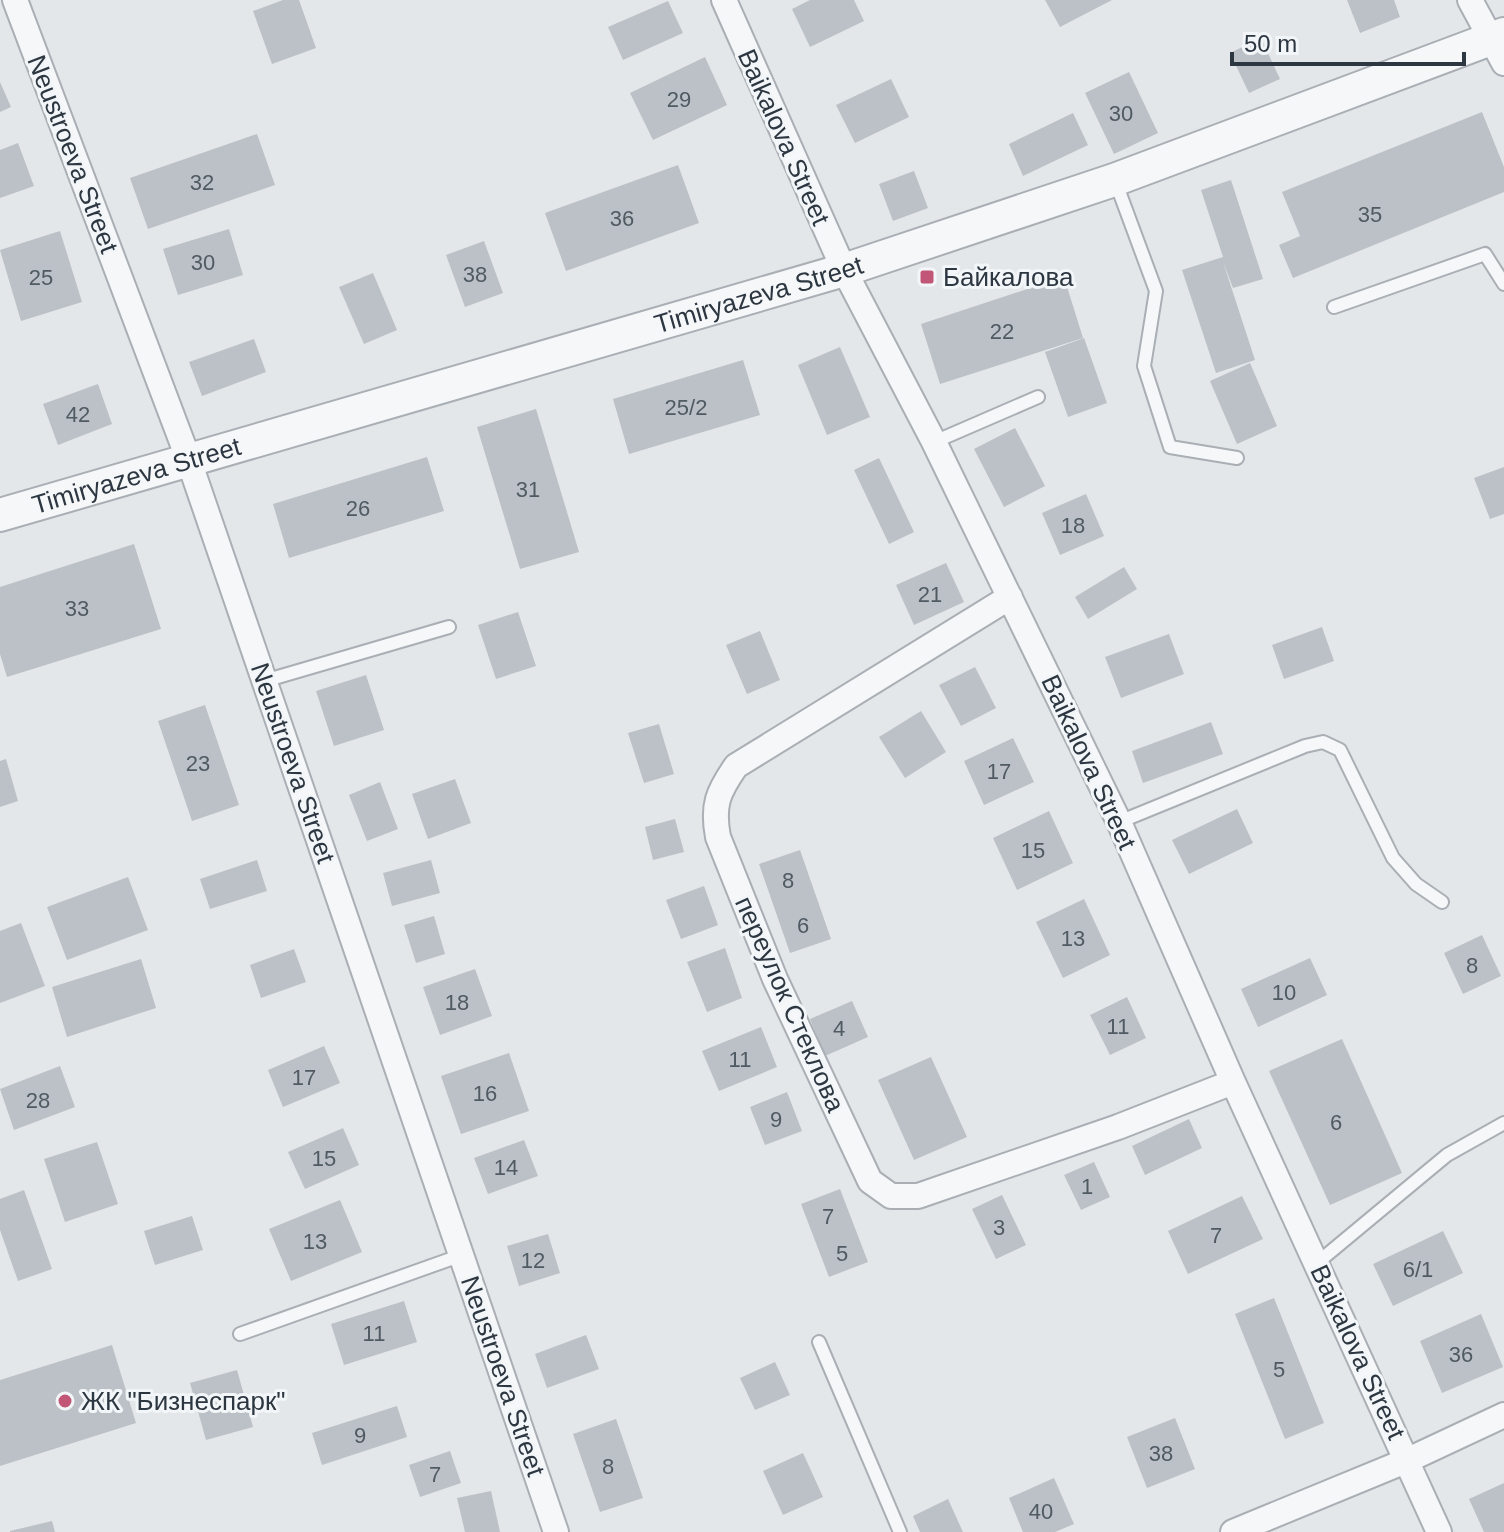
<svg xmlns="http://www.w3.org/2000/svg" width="1504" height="1532" font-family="Arial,sans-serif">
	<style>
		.building { fill: #bbc1c6 }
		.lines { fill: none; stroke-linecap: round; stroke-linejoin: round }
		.service-casing { stroke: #a9afb4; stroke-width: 16 }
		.minor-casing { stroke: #a9afb4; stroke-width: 28 }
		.tertiary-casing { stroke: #a9afb4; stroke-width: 36 }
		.service { stroke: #f6f7f9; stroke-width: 12 }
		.minor { stroke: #f6f7f9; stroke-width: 24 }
		.tertiary { stroke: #f6f7f9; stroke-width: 32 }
		.poi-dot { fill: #c15676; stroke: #f3f6f8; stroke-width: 3 }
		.labels { text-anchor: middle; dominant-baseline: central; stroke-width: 6; stroke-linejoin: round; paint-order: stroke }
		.number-label { font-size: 22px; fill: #505a62 }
		.street-label { font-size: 26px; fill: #2d3741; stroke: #f3f6f8 }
		.poi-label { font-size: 26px; fill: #2d3741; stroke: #f3f6f8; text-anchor: start }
	</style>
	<rect width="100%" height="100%" fill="#e4e7ea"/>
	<path class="building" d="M283 0H299L316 48 272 64 253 11Z
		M810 0H854L864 21 810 47 792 9Z
		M1045 0H1112L1060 27Z
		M1347 0H1394L1400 17 1360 33Z
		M668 1 683 33 623 60 608 27Z
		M1261 38 1280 79 1249 93 1230 53Z
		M705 57 727 105 653 140 630 93Z
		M1129 72 1158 133 1114 154 1085 93Z
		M891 79 909 117 855 143 836 105Z
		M0 82 11 107 0 112Z
		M1482 112 1504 167V192L1293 278 1279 245 1300 236 1282 192Z
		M1073 113 1088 145 1023 176 1009 144Z
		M257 134 275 185 148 229 130 178Z
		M18 143 34 186 0 198V150Z
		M678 165 699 223 566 271 545 213Z
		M914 171 928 208 893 221 879 184Z
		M1231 180 1263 279 1233 288 1223 262 1255 360 1216 373 1182 270 1223 257 1201 190Z
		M229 229 243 275 178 295 163 249Z
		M60 231 82 302 21 321 0 250Z
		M484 241 503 293 465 307 446 255Z
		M373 273 397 330 364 344 339 287Z
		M1064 277 1083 338 940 384 921 324Z
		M1084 338 1107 403 1068 417 1045 352Z
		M254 339 266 372 202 396 189 362Z
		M840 347 870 417 827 435 798 365Z
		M743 360 760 415 629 454 613 399Z
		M1250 363 1277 426 1237 444 1210 381Z
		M98 384 112 424 58 445 43 404Z
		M536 409 579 552 520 569 477 427Z
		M1015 428 1045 486 1004 507 974 449Z
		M427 457 444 511 289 558 273 504Z
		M879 458 914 532 889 544 854 470Z
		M1504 467V514L1490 519 1474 478Z
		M1086 494 1104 536 1060 555 1042 513Z
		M134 544 161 629 7 677 0 654V587Z
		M946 563 964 602 914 625 896 585Z
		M1124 567 1137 589 1088 619 1075 597Z
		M518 612 536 666 496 679 478 625Z
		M1322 627 1334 661 1284 679 1272 645Z
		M760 631 780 680 747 694 726 645Z
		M1169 634 1184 674 1121 698 1105 657Z
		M975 667 996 708 961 726 939 685Z
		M366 675 384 730 334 746 316 691Z
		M205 705 239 805 192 821 158 721Z
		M921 711 946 752 905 778 879 737Z
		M1211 722 1223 754 1143 783 1132 751Z
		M659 724 674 774 644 783 628 733Z
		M1013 738 1034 782 984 805 964 761Z
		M6 759 18 801 0 807V761Z
		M455 779 471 823 428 839 412 794Z
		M380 782 398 829 367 841 349 795Z
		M1237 809 1253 843 1189 874 1172 840Z
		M1049 811 1073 863 1017 890 993 838Z
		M675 819 684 852 653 860 645 827Z
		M800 850 831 939 790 953 759 864Z
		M257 860 267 891 210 909 200 879Z
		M431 860 440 893 392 906 383 873Z
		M128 877 148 930 67 960 47 907Z
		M704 886 718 925 681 939 666 900Z
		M1084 899 1110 955 1063 978 1036 922Z
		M434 916 445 954 416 963 404 925Z
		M21 923 45 986 0 1003V931Z
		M1482 935 1501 976 1463 994 1444 953Z
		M725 948 742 998 707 1012 687 962Z
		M294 949 306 982 261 998 250 965Z
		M1310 958 1327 995 1258 1027 1241 989Z
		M141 959 156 1008 67 1037 52 987Z
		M475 969 492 1016 440 1035 423 987Z
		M1127 997 1146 1038 1110 1055 1090 1015Z
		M852 1001 868 1037 825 1056 810 1019Z
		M761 1027 777 1067 719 1091 702 1051Z
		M1342 1039 1402 1173 1330 1205 1269 1071Z
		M324 1046 340 1083 283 1107 268 1070Z
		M509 1053 529 1111 461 1134 441 1076Z
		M931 1057 967 1137 914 1160 878 1080Z
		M60 1066 75 1107 14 1130 0 1089Z
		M787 1092 802 1131 765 1145 750 1107Z
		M1189 1119 1202 1148 1145 1175 1132 1146Z
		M343 1128 359 1165 305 1189 288 1152Z
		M524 1140 538 1176 488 1194 474 1158Z
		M97 1142 118 1204 65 1222 44 1159Z
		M1094 1162 1110 1197 1081 1210 1064 1175Z
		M840 1189 868 1262 829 1277 801 1204Z
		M24 1190 52 1269 18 1281 0 1230V1199Z
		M1002 1195 1026 1245 996 1259 972 1209Z
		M1242 1196 1263 1239 1188 1274 1168 1231Z
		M340 1200 362 1252 291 1281 269 1229Z
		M192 1216 203 1250 155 1265 144 1231Z
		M1443 1231 1463 1273 1393 1306 1373 1264Z
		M548 1234 560 1273 519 1286 507 1246Z
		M1274 1298 1324 1423 1285 1439 1235 1314Z
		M404 1301 417 1342 344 1365 331 1324Z
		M1481 1314 1503 1367 1442 1393 1420 1341Z
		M586 1335 599 1369 547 1388 535 1354Z
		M112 1345 136 1423 0 1466V1380Z
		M775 1362 790 1395 755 1410 740 1378Z
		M237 1370 253 1427 206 1440 190 1383Z
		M397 1406 407 1437 322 1465 312 1433Z
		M1175 1418 1195 1469 1147 1488 1127 1437Z
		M616 1419 643 1498 600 1512 573 1434Z
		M450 1451 461 1483 420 1497 409 1465Z
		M803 1453 823 1497 783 1515 763 1471Z
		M1054 1478 1074 1524 1055 1532H1023L1009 1498Z
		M1504 1483V1532H1484L1469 1499Z
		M491 1491 500 1532H465L457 1498Z
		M948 1499 963 1532H920L913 1516Z
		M52 1521 55 1532H10V1531Z"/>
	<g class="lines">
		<g class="service-casing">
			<path id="service" d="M1116 183 1156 291 1144 366 1170 447 1237 458
				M1334 307 1485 254 1504 284
				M934 442 1038 397
				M264 681 449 627
				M1119 822 1305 746 1323 742 1340 750 1393 858 1416 884 1442 902
				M1317 1263 1447 1155 1504 1123
				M240 1334 462 1255
				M819 1342 900 1532"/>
		</g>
		<g class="minor-casing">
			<path id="minor" d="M15 0 188 458 556 1532
				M724 0 844 270 934 442 1119 822 1233 1082 1439 1532
				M1470 0 1504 63
				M1010 597 736 766C718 792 712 805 718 837L775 979 870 1181 891 1196H918L1118 1127 1233 1082
				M1233 1532 1408 1460 1504 1415"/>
		</g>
		<g class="tertiary-casing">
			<g id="tertiary">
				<path id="s1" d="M0 515 844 270 1114 180 1504 34"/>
			</g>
		</g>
		<use href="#service" class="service"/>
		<use href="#minor" class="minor"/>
		<use href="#tertiary" class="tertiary"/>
	</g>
	<g class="poi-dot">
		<rect x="919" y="269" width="16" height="16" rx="4"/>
		<circle cx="65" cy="1401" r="8"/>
	</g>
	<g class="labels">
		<g class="number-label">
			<text x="679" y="99">29</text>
			<text x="1121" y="113">30</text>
			<text x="202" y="182">32</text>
			<text x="1370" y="214">35</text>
			<text x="622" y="218">36</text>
			<text x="203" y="262">30</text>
			<text x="475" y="274">38</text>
			<text x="41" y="277">25</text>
			<text x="1002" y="331">22</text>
			<text x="686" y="407">25/2</text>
			<text x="78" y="414">42</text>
			<text x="528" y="489">31</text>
			<text x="358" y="508">26</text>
			<text x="1073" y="525">18</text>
			<text x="930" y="594">21</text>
			<text x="77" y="608">33</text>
			<text x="198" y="763">23</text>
			<text x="999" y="771">17</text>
			<text x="1033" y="850">15</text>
			<text x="788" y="880">8</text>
			<text x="803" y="925">6</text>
			<text x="1073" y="938">13</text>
			<text x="1472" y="965">8</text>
			<text x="1284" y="992">10</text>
			<text x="457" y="1002">18</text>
			<text x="1118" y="1026">11</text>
			<text x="839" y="1028">4</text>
			<text x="740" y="1059">11</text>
			<text x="304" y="1077">17</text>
			<text x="485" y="1093">16</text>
			<text x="38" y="1100">28</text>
			<text x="776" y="1119">9</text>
			<text x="1336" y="1122">6</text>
			<text x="324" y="1158">15</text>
			<text x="506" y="1167">14</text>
			<text x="1087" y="1186">1</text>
			<text x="828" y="1216">7</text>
			<text x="999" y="1227">3</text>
			<text x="1216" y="1235">7</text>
			<text x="315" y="1241">13</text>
			<text x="842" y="1253">5</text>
			<text x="533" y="1260">12</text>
			<text x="1418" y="1269">6/1</text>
			<text x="374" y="1333">11</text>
			<text x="1461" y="1354">36</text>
			<text x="1279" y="1369">5</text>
			<text x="360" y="1435">9</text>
			<text x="1161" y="1453">38</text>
			<text x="608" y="1466">8</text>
			<text x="435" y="1474">7</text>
			<text x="1041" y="1511">40</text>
		</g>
		<g class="street-label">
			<text transform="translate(784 137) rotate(66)">Baikalova Street</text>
			<text transform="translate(73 154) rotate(69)">Neustroeva Street</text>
			<text stroke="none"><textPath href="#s1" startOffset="790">Timiryazeva Street</textPath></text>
			<text stroke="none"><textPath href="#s1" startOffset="142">Timiryazeva Street</textPath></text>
			<text transform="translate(1089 762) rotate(65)">Baikalova Street</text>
			<text transform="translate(293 763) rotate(71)">Neustroeva Street</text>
			<text transform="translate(790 1004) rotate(66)">переулок Стеклова</text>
			<text transform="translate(1358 1352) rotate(65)">Baikalova Street</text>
			<text transform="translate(503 1376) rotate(71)">Neustroeva Street</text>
		</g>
		<g class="poi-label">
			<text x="943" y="277">Байкалова</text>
			<text x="81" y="1401">ЖК "Бизнеспарк"</text>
		</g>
	</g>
	<path d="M1232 52v12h232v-12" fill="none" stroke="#2d3741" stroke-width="4"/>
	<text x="1244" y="52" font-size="24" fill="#2d3741" stroke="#f3f6f8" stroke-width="6" paint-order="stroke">50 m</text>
</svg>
